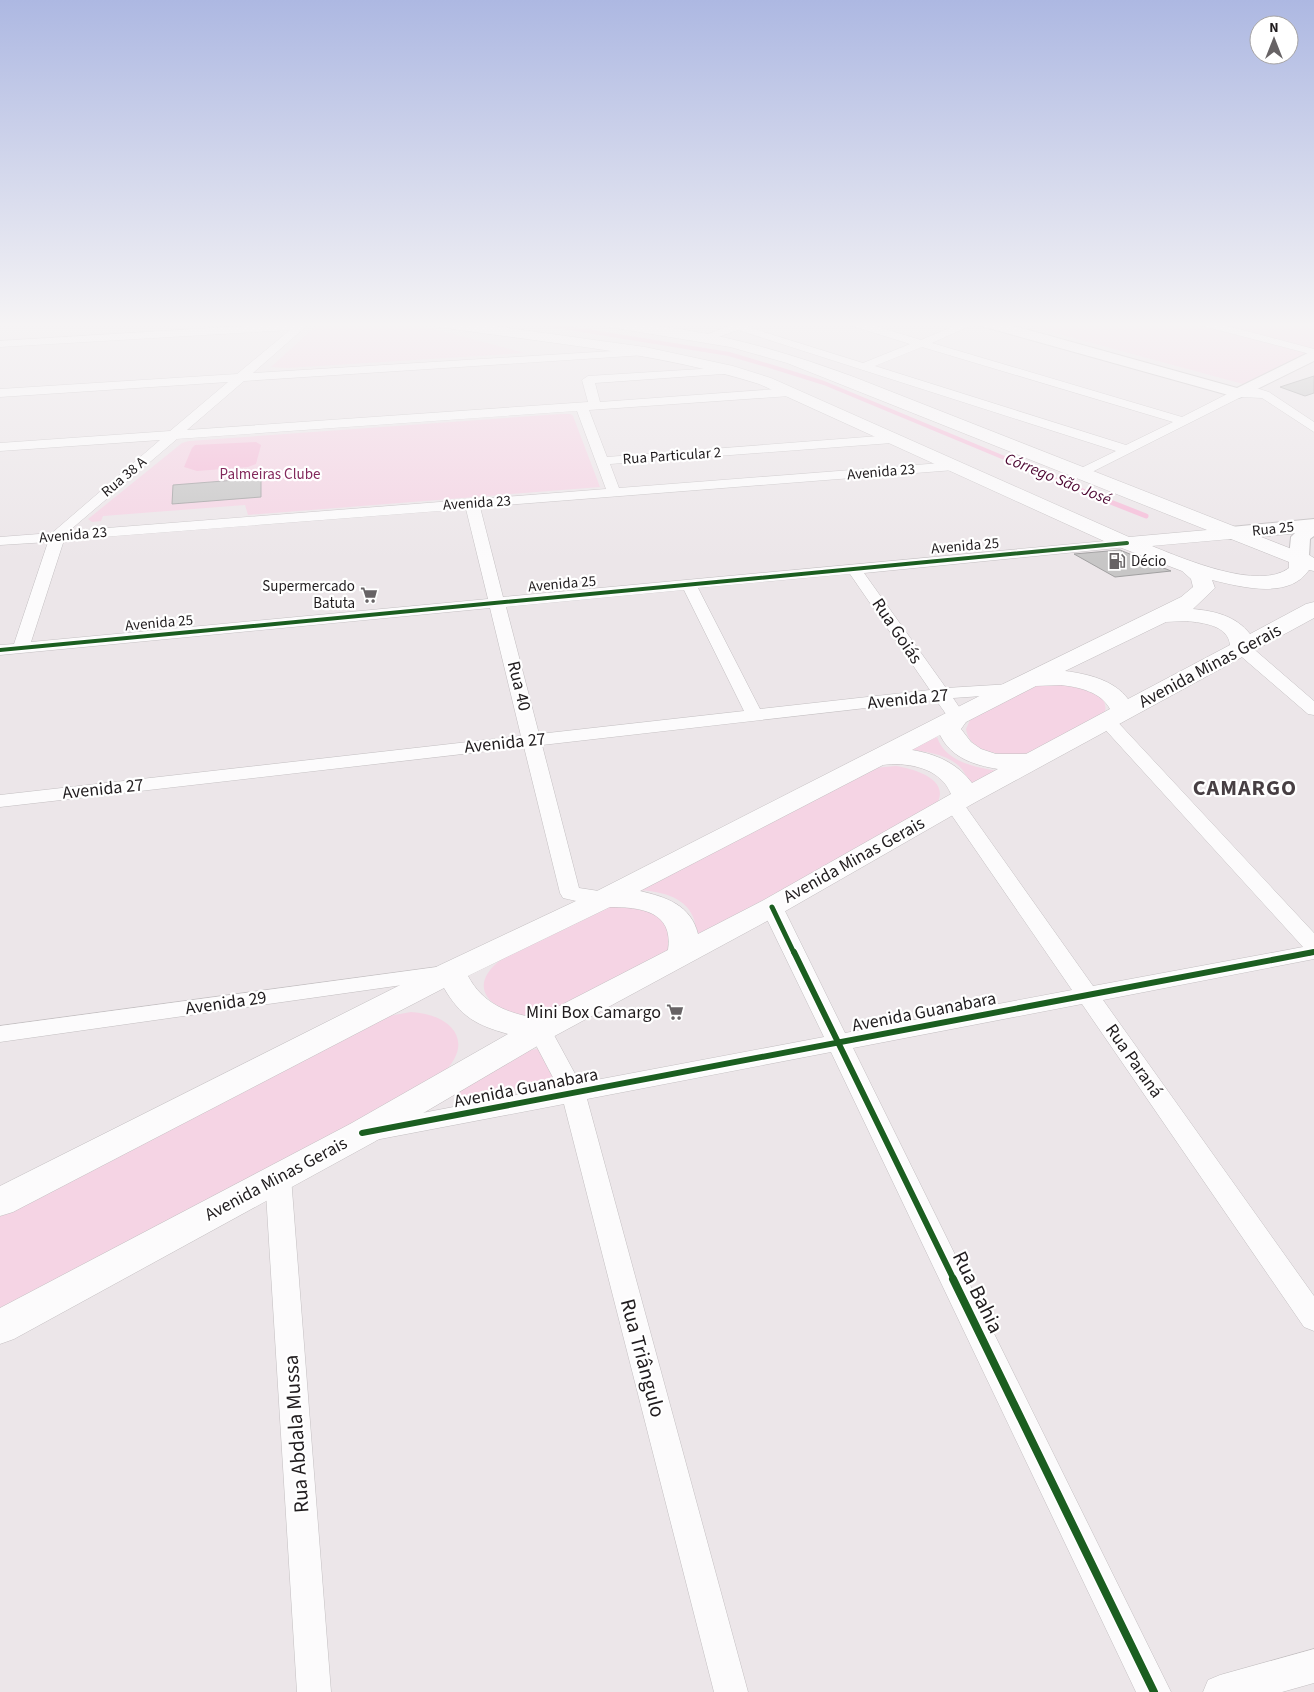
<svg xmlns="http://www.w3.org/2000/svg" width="1314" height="1692" font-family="'Source Sans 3',sans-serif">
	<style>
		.green { fill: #f5d4e4 }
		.water { fill: #f6bdd9 }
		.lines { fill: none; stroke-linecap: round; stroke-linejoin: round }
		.stream-far1 { stroke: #f6bdd9; stroke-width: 4 }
		.stream { stroke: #f6bdd9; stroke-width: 5 }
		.building { fill: #c7c6c6; stroke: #a2a1a2 }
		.minor-casing { stroke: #c3bfc1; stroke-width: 1 }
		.tertiary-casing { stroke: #c3bfc1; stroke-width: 2 }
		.secondary-casing { stroke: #c3bfc1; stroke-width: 1 }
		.minor { fill: #fcfbfc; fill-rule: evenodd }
		.tertiary { fill: #fcfbfc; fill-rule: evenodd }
		.secondary { fill: #fcfbfc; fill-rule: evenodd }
		.cycleway-far3-casing { stroke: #fff; stroke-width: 6 }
		.cycleway-far2-casing { stroke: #fff; stroke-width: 8 }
		.cycleway-far1-casing { stroke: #fff; stroke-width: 9 }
		.cycleway-casing { stroke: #fff; stroke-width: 11 }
		.cycleway-far3 { stroke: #1b5e20; stroke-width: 4 }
		.cycleway-far2 { stroke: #1b5e20; stroke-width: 5 }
		.cycleway-far1 { stroke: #1b5e20; stroke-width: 6 }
		.cycleway { stroke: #1b5e20; stroke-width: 8 }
		.labels { text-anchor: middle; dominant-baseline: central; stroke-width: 4.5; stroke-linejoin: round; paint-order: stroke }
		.far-street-label { font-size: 15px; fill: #201c1e; stroke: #fff }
		.far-park-label { font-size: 15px; fill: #83295c; stroke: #fff }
		.far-poi-label { font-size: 15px; fill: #201c1e; stroke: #fff; text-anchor: start }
		.far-water-label { font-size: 16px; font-style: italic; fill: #4d0732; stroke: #fff }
		.street-label { font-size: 18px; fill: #201c1e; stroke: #fff }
		.poi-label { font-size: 18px; fill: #201c1e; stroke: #fff; text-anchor: end }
		.near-street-label { font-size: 21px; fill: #201c1e; stroke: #fff }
		.district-label { font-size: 22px; font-weight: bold; letter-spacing: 1px; fill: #473f43; stroke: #fff }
	</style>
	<rect width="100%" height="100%" fill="#ece6e9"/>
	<path class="green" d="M319 323H411L525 353 287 368 271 367Z
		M1018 323H1314V349L1243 384Z
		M561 414H571L573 416 600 487 248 515 245 505 103 516 101 521 92 522 88 519 182 443 189 441Z
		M1041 683C1058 685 1111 684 1105 712L1034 752C1014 757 970 757 966 729L970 720Z
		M937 737C945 762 977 768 999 771L968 787C968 758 931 751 908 750Z
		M896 766C915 769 952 780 936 805L696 937C695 930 696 923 693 917 685 896 658 891 638 890L874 768Z
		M636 905 667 921 671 946 664 954 544 1016C507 1020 456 993 502 959L604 907Z
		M411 1012C452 1014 477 1043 441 1075L0 1315V1216L389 1016Z
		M538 1049 543 1050 552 1070V1078L548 1082 470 1100 461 1099 457 1096 459 1090 530 1050Z"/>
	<path class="water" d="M256 442 261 445 256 464 248 467 197 471 184 467 192 448 195 445Z"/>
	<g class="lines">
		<path class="stream-far1" d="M538 323 729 354 773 367 824 383 1074 487"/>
		<path class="stream" d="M1070 486 1146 516"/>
	</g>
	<path class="building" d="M1314 376V393L1305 396 1280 387Z
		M261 478V497L172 504 173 485Z
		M1120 550 1171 571 1115 577 1074 554Z"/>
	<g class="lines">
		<g class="minor-casing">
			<path id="minor" d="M294 323H310L253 373 645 349 651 352 645 355 244 381 187 430 588 402 582 380 588 376 733 367 739 371 737 373 595 383 600 402 790 388 796 392 790 396 589 410 607 457 892 435 898 439 892 443 610 464 619 488 954 462 961 466 954 470 480 507 503 597 1127 539 1132 540 1134 543 1132 546 1127 547 864 573 946 688 1011 684 1017 685 1020 689 1017 693 1011 694 953 698 966 717 963 721 957 722 951 721 936 700 542 745 579 888 612 893 615 898 612 903C598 907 577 901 563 898L560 893 524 747 0 807V795L521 736 490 608 0 655V645L14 644 48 542 0 545V537L52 533 160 440 0 451V443L170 431 228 382 0 397V389L237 374 290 330 0 347V341ZM577 411 606 489 69 531 177 439ZM466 509 488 599 31 642 64 540ZM850 574 930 690 760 709 698 588ZM684 590 744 711 539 734 506 607Z
				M737 323H753L748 327 863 363 910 344 849 325 848 323H865L921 340 961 323H976L932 343 1182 417 1235 390H1248L1253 387 1269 392 1314 422V432L1262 398 1241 397 1082 477 1077 476 1075 473 1077 470 1116 451 738 330 707 341 701 338 703 336ZM922 347 1173 422 1126 445 875 366Z
				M1198 323H1216L1314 349V355L1199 325Z
				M1242 643 1248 644 1314 701V715L1308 714 1236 652 1234 648 1236 644Z
				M1107 716 1113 717 1314 933V959L1103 1000 1314 1296V1331L1304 1327 1082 1004 853 1048 1171 1692H1136L831 1052 587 1099 748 1692H714L564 1104 375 1140 366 1138 363 1131 366 1124 375 1122 558 1087 528 1030 532 1024 540 1022 548 1024 580 1083 824 1037 761 907 765 902 772 900 779 902 783 907 845 1033 1072 990 944 804 947 800 954 798 961 800 1093 986 1303 947 1101 725 1098 721 1101 717Z
				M444 966 452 968 455 973 452 978 0 1042V1026Z
				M278 1167 287 1170 291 1177 331 1692H297L265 1177 269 1170Z
				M1314 1649V1683L1282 1692H1203L1208 1680 1220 1675Z"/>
		</g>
		<g class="tertiary-casing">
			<path id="tertiary" d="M979 323H1003L1237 388 1314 350V361L1239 398 981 326Z
				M1314 519V536L1310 539 1309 557 1306 561 1299 563 1292 561 1289 557 1291 537 1295 533 1231 539 1224 537 1221 533 1224 529 1231 527Z"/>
		</g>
		<g class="secondary-casing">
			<path id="secondary" d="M432 323H472L645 347 733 366 771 378 1129 537 1207 530 787 363 730 347 609 327 604 326 602 323C688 323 773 347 854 377L1297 551 1306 553 1314 558V571L1309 570C1289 600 1241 587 1212 580L1215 588 1193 609C1215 611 1236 616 1250 634L1306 604 1314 602V618L974 803 782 913 551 1038 374 1142 14 1339 0 1344V1308L350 1124 508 1034C476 1025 461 1017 444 988L13 1212 0 1216V1186L440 965 595 892 1003 684 1181 597 1193 587 1191 579 1182 571 1106 542 759 384C656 352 546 343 439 327L434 326ZM1231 539 1289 562V568C1259 591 1184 559 1152 546ZM1187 621C1203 623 1228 625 1230 645L1128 699C1114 680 1088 674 1065 671L1166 622ZM1061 685C1079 687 1101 692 1110 709L1026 754H996L981 749 971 742 961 729 966 722 1036 686ZM940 735C951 758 974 765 998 769L972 783C957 763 936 754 912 750ZM892 764C915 764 941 770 951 794L762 901 698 934C691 905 666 897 640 891L883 765ZM610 907C640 907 674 911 668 950L536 1018C507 1013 483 1004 468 976Z"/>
		</g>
		<use href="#minor" class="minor"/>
		<use href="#tertiary" class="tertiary"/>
		<use href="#secondary" class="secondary"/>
		<g class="cycleway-far3-casing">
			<path id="cycleway-far3" d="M0 650 1127 543"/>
		</g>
		<g class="cycleway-far2-casing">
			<path id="cycleway-far2" d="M772 907 794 953
				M1309 953 1314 952"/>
		</g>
		<g class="cycleway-far1-casing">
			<path id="cycleway-far1" d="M794 952 954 1280
				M362 1133 1314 952"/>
		</g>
		<g class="cycleway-casing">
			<path id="cycleway" d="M953 1279 1154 1692"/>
		</g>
		<use href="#cycleway-far3" class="cycleway-far3"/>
		<use href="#cycleway-far2" class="cycleway-far2"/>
		<use href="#cycleway-far1" class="cycleway-far1"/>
		<use href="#cycleway" class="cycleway"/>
	</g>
	<linearGradient id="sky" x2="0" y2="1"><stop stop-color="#adb8e2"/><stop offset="0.58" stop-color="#f6f4f5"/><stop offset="1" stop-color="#f6f4f5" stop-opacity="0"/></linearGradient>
	<rect width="1314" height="560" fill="url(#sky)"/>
	<defs>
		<g id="fuel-bare" transform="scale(1.35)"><path d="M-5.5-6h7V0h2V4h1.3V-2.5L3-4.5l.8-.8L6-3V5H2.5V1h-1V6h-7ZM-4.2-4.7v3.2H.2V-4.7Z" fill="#676365" stroke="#fff" stroke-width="2.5" paint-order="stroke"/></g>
		<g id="supermarket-bare" transform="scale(1.35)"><path d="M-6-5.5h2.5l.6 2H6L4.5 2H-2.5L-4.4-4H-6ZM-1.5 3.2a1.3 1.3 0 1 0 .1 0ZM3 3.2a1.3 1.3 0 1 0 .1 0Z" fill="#676365" stroke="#fff" stroke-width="2.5" paint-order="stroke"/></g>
	</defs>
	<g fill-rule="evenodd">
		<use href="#fuel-bare" x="1117" y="561"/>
		<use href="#supermarket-bare" x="369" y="595"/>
		<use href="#supermarket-bare" x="675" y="1012"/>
	</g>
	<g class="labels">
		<g class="far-street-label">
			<text transform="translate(672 456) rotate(-4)">Rua Particular 2</text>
			<text transform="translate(881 472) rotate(-5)">Avenida 23</text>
			<text transform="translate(124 477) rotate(-40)">Rua 38 A</text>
			<text transform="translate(477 503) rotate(-4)">Avenida 23</text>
			<text transform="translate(1273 529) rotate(-6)">Rua 25</text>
			<text transform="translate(73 535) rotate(-5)">Avenida 23</text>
			<text transform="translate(965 546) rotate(-5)">Avenida 25</text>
			<text transform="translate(562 584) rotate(-5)">Avenida 25</text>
			<text transform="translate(159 623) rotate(-5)">Avenida 25</text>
		</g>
		<g class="far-park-label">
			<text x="270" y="474">Palmeiras Clube</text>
		</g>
		<g class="far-poi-label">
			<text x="1131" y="561">Décio</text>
			<text x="355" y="586" text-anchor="end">Supermercado<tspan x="355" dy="17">Batuta</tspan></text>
		</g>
		<g class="far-water-label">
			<text transform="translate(1058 479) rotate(22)">Córrego São José</text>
		</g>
		<g class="street-label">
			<text transform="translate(897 631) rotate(56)">Rua Goiás</text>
			<text transform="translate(1210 666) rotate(-28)">Avenida Minas Gerais</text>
			<text transform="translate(519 686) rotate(76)">Rua 40</text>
			<text transform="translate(908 699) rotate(-6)">Avenida 27</text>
			<text transform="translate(505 743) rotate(-6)">Avenida 27</text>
			<text transform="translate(103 789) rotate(-6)">Avenida 27</text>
			<text transform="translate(854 860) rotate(-29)">Avenida Minas Gerais</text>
			<text transform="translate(226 1003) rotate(-8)">Avenida 29</text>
			<text transform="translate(924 1012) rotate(-11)">Avenida Guanabara</text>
			<text transform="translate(1134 1061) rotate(55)">Rua Paraná</text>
			<text transform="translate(526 1088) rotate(-11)">Avenida Guanabara</text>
			<text transform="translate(276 1179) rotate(-28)">Avenida Minas Gerais</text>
		</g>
		<g class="poi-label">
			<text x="661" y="1012">Mini Box Camargo</text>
		</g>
		<g class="near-street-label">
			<text transform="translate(978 1292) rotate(64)">Rua Bahia</text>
			<text transform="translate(643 1358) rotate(75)">Rua Triângulo</text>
			<text transform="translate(296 1434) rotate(-94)">Rua Abdala Mussa</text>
		</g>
		<g class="district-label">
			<text x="1245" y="788">CAMARGO</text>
		</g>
	</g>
	<g transform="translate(1274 40)"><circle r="24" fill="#ffffff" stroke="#a6a4a5"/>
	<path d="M0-4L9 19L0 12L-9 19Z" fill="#676365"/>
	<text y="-8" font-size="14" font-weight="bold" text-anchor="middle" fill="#201c1e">N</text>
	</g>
</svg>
